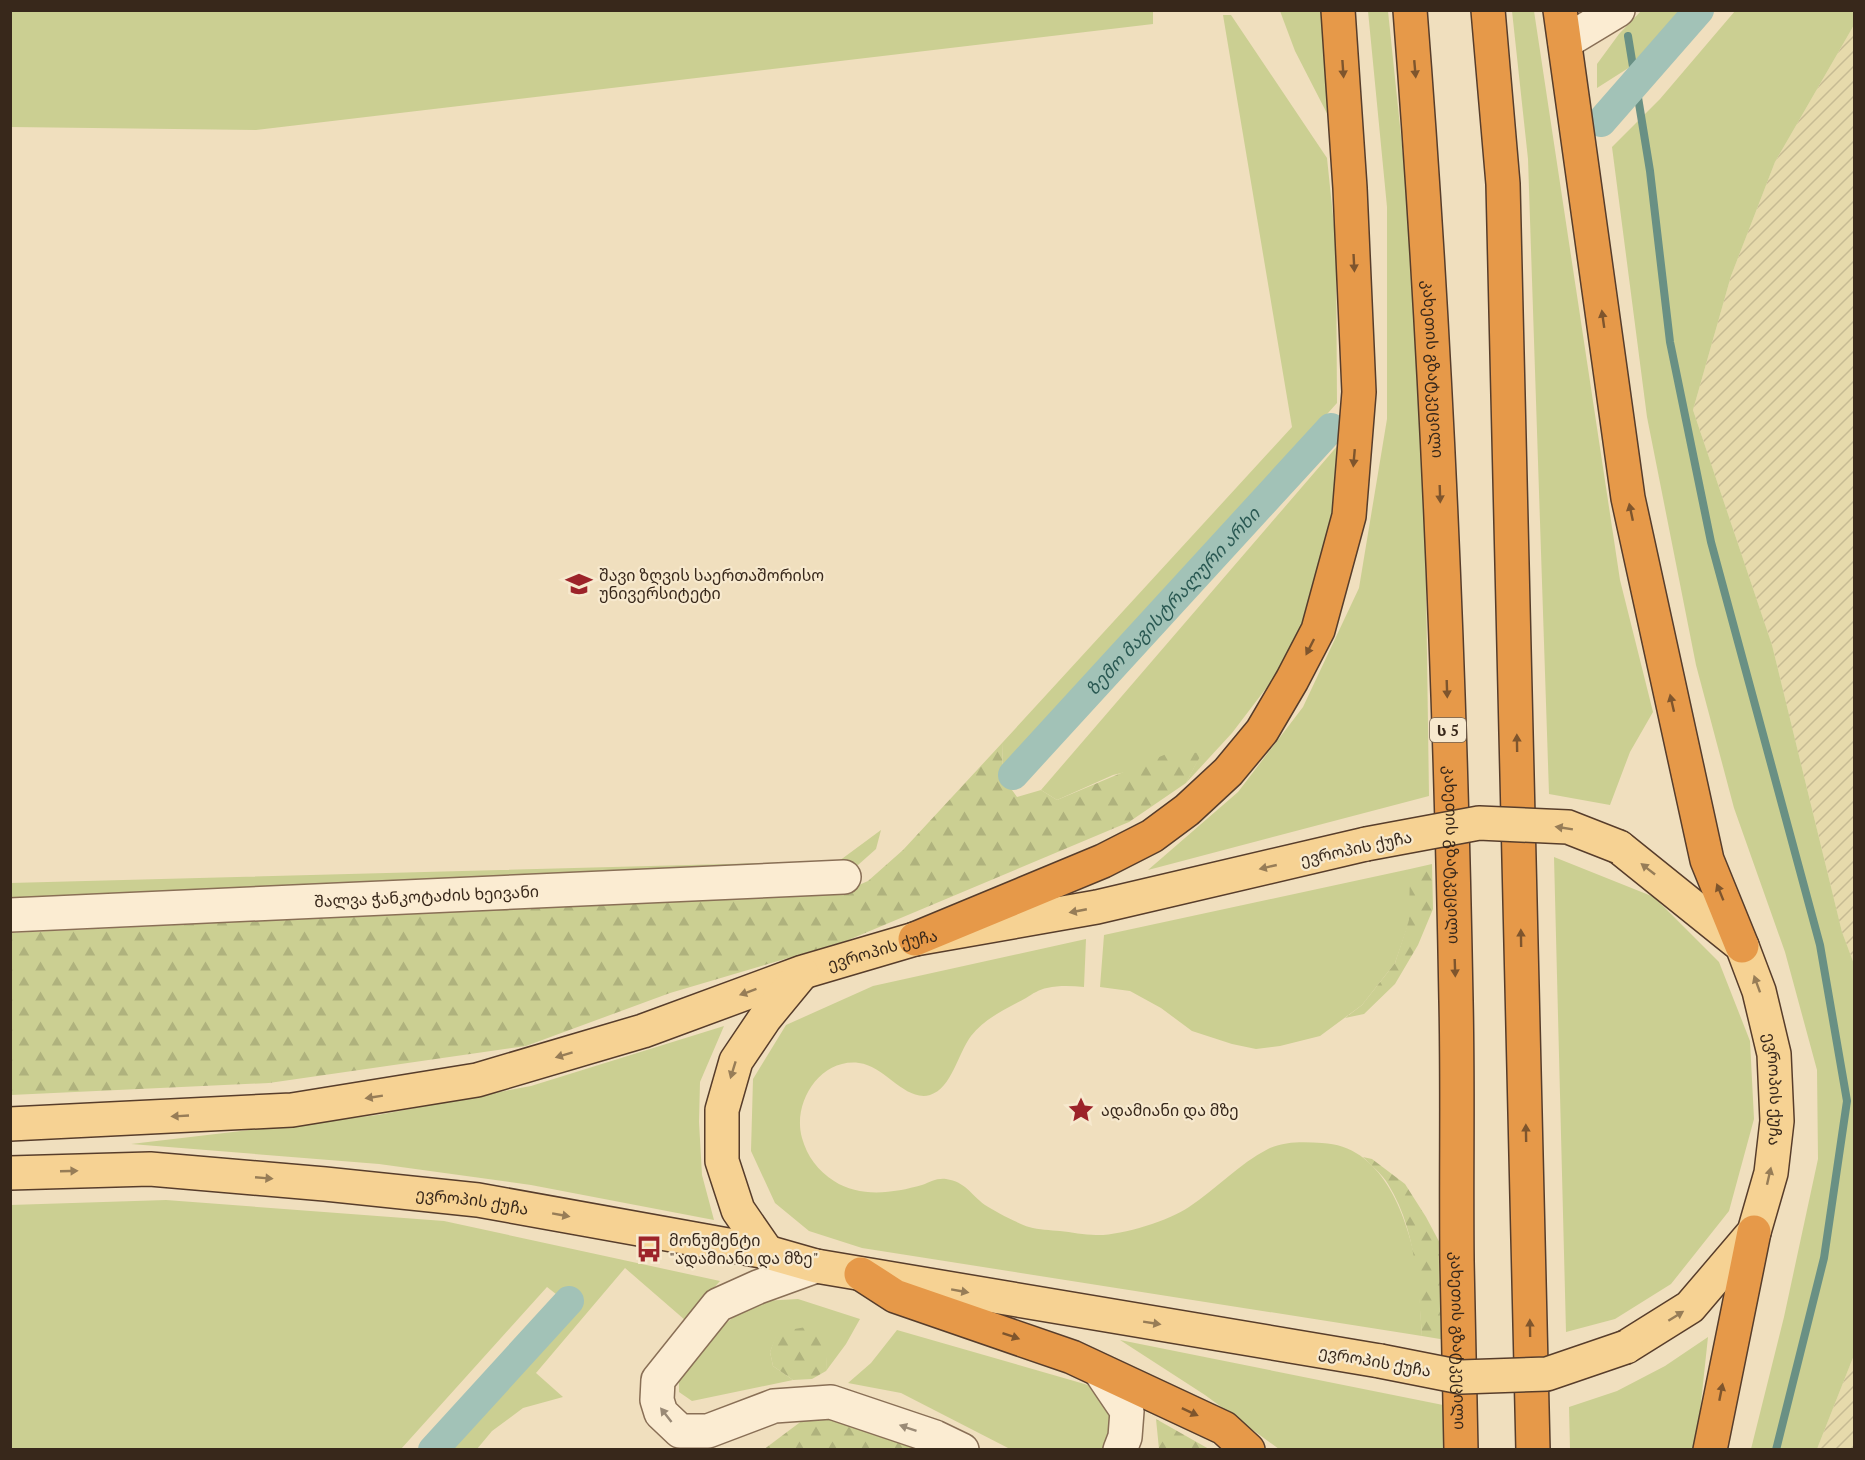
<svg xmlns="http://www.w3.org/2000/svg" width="1865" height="1460" font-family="'PT Serif','Noto Sans Georgian',serif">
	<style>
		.farmland { fill: url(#farmland-furrows) }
		.grass { fill: #cbcf92 }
		.forest { fill: url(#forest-firs) }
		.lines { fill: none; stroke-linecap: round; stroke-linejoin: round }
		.stream { stroke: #699084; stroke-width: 8 }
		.canal { stroke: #a2c2b7; stroke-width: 30 }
		.street-casing { stroke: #896f56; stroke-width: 36 }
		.primary-casing { stroke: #573d2b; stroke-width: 36 }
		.highway-casing { stroke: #573d2b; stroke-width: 36 }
		.street { stroke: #fbecd2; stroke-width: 33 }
		.primary { stroke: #f6d293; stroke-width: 33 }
		.highway { stroke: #e69949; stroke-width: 33 }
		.primary-bridge-casing { stroke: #573d2b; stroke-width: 36; stroke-linecap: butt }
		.primary-bridge { stroke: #f6d293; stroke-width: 33 }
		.oneway { fill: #7e552d }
		.oneway2 { fill: #977d57 }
		.oneway3 { fill: #9a8a76 }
		.labels { text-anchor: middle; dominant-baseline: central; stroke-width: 4.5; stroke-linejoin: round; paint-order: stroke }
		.shield { fill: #f7e9ce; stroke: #716251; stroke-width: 1.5 }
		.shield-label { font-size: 15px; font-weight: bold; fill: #38281b }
		.street-label { font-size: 16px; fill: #38281b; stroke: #f7e9ce }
		.poi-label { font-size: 16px; fill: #38281b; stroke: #f7e9ce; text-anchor: start }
		.water-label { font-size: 18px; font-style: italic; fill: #2a5953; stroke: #f7e9ce }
	</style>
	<defs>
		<pattern id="farmland-furrows" width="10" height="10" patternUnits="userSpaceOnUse" patternTransform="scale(1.5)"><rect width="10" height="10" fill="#e6daab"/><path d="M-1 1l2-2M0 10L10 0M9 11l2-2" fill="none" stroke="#c6bb93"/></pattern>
		<pattern id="forest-firs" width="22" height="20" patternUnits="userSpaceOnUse" patternTransform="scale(1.5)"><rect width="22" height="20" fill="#cbcf92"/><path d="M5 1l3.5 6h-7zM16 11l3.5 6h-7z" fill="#afb27d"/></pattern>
	</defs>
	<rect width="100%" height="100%" fill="#f0dfbe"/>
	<path class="farmland" d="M1854 25V964L1842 932 1772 645 1693 410 1731 276 1775 162Z
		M1854 1355V1449H1817Z"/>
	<path class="grass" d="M11 10H1153V24L256 130 11 127Z
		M1280 11H1322L1335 129 1295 51Z
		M1368 11H1388L1409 213 1425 513 1429 796 1148 870 1238 792 1303 707 1359 588 1387 419V207Z
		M1512 11H1534L1620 580 1653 712 1630 752 1610 805 1549 794 1528 159Z
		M1641 11H1680L1630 67 1597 88V64L1619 34Z
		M1735 11H1854V25L1775 162 1731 276 1693 410 1772 645 1842 932 1854 964V1355L1817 1449H1751L1784 1317 1818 1159 1817 1070 1785 952 1734 808 1696 665 1647 417 1612 147 1660 99Z
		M1223 15H1231L1327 158 1336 245 1337 403 1002 776 1003 742 1292 427Z
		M1339 444 1333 520 1311 603 1286 662 1232 733 1186 783 1201 754 1113 775 1057 800 1041 790Z
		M881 830 876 849 858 865 836 869 11 898 10 883 839 861Z
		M1554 857 1654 897 1719 962 1750 1041 1754 1119 1729 1211 1671 1284 1615 1319 1566 1332Z
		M1410 869V919L1395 963 1362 1005 1320 1036 1280 1046 1256 1049 1232 1044 1192 1031 1161 1008 1130 991 1100 987 1104 935Z
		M1086 939 1084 987C1072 986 1060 985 1047 988 1040 989 1032 994 1026 998 1006 1009 985 1018 971 1036 958 1053 952 1088 930 1095 905 1102 885 1066 859 1063 820 1058 792 1103 802 1138 807 1156 818 1171 834 1181 860 1198 894 1193 922 1185 931 1182 936 1178 946 1179 966 1182 970 1194 985 1205 994 1211 1019 1224 1029 1227 1039 1230 1050 1230 1060 1231 1071 1232 1084 1235 1096 1235 1120 1236 1169 1221 1189 1207 1216 1189 1239 1164 1268 1149 1285 1141 1304 1142 1322 1143 1381 1145 1406 1213 1416 1263 1420 1287 1420 1312 1422 1336L862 1248 809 1231 775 1203 751 1151 753 1079 786 1025 873 986Z
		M724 1026 700 1082 699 1122 702 1175 714 1220 531 1185 379 1164 131 1144 378 1115 531 1086Z
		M166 1200 444 1221 720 1281 685 1320 625 1268 536 1373 563 1397 523 1408 492 1431 477 1449H445L574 1308 547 1287 401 1449H11L10 1205Z
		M798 1299 860 1319 846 1344 826 1371 827 1342 778 1332 770 1352 773 1366 793 1380 692 1401 679 1392V1378L703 1341 739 1313 763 1301Z
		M897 1330 1088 1385 1114 1421 1107 1444 1102 1449H1010L901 1393 848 1383 871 1363Z
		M1708 1337 1696 1449H1570L1569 1407 1617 1391 1665 1366Z
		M1120 1340 1448 1406 1449 1449H1279L1205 1395Z"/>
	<path class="forest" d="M1003 742 1002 776 1017 797 1041 790 1057 800 1171 752 1202 753 1186 783 1129 822 846 941 670 993 526 1046 269 1083 11 1095V933L843 892 868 881 903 850Z
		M1432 864 1433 909 1418 945 1395 984 1364 1014 1345 1018 1362 1005 1395 963 1409 920 1410 869Z
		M1363 1157 1372 1159 1405 1184 1426 1217 1443 1249 1446 1340 1422 1336C1418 1285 1416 1229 1388 1184 1382 1174 1371 1165 1363 1157Z
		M812 1326 824 1334 828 1342 826 1371 812 1379 793 1380 773 1366 770 1352 777 1332Z
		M807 1417H836L928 1450H763Z
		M1156 1419 1209 1449H1159Z"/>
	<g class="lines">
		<path class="stream" d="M1628 36 1650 171 1670 342 1711 542 1820 945 1847 1101 1824 1258 1776 1450"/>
		<g class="canal">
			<path d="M1601 122 1699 10"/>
			<path id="s1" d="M1013 775 1331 428"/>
			<path d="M433 1450 569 1301"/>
		</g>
		<g class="street-casing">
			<g id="street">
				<path d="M1565 42 1618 10"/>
				<path id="s2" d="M10 915 844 877"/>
				<path d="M816 1266 758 1287 718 1305 658 1380 657 1400 661 1413 680 1431H708L774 1406 831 1402 935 1437 962 1450"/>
				<path d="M1100 1371 1127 1411 1125 1437 1120 1450"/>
			</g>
		</g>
		<g class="primary-casing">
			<g id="primary">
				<path id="s3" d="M1619 847 1742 946 1759 991 1774 1054 1777 1121 1771 1173 1754 1232 1690 1307 1626 1347"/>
				<path id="s4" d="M10 1124 292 1110 477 1080 643 1031 803 972 915 939 1097 907 1366 844"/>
				<path id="s5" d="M10 1173 150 1169 325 1184 478 1200 767 1252 816 1266 1380 1361"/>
				<path d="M767 1252 738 1210 722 1161V1110L736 1061 765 1018 802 973"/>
			</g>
		</g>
		<g class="highway-casing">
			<g id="highway">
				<path id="s6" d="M1410 10C1436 340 1450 670 1456 1001 1458 1088 1456 1175 1457 1261 1458 1324 1460 1387 1461 1450"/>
				<path d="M1488 10 1503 184 1533 1450"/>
				<path d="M1560 10 1628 498 1707 860 1742 946"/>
				<path d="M915 939 1103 861 1152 836 1187 810 1228 772 1262 731 1292 680 1318 630 1349 516 1359 392 1350 188 1338 10"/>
				<path d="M861 1274 895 1296 1072 1357 1224 1428 1248 1450"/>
				<path d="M1710 1450 1754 1232"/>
			</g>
		</g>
		<use href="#street" class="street"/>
		<use href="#primary" class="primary"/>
		<use href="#highway" class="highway"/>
		<g class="primary-bridge-casing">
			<path id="primary-bridge" d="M1366 844 1479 823 1568 827 1619 847
				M1380 1361 1461 1377 1547 1374 1626 1347"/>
		</g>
		<use href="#primary-bridge" class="primary-bridge"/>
	</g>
	<defs><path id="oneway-solid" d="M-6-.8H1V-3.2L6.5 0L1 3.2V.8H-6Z" transform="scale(1.5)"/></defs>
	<g class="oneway">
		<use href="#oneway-solid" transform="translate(1343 69) rotate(86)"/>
		<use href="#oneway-solid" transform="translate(1415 69) rotate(85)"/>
		<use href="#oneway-solid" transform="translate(1354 263) rotate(87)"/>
		<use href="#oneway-solid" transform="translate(1603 319) rotate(-98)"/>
		<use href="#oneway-solid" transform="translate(1354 458) rotate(95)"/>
		<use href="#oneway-solid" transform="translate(1440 494) rotate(88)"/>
		<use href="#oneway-solid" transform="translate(1631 512) rotate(-102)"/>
		<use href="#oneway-solid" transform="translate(1310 647) rotate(117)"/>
		<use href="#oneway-solid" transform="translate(1447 689) rotate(88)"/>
		<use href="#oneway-solid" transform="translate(1672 703) rotate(-103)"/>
		<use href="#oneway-solid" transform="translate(1517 743) rotate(-91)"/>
		<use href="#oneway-solid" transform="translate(1720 892) rotate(-112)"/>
		<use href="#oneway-solid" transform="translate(1521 938) rotate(-91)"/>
		<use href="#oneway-solid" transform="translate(1455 968) rotate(88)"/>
		<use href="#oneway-solid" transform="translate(1526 1133) rotate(-91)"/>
		<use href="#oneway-solid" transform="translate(1530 1328) rotate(-91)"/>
		<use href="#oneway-solid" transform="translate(1011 1336) rotate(19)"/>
		<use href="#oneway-solid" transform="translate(1721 1392) rotate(-79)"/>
		<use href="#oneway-solid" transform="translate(1190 1412) rotate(25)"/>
	</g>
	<g class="oneway2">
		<use href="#oneway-solid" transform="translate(1564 828) rotate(-171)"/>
		<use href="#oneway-solid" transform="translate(1268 867) rotate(167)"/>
		<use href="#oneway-solid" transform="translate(1648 869) rotate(-142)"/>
		<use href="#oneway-solid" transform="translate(1078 911) rotate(169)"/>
		<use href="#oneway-solid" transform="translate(1757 984) rotate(-110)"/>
		<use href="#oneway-solid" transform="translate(748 992) rotate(160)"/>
		<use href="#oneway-solid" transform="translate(564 1055) rotate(163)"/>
		<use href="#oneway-solid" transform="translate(733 1070) rotate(107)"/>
		<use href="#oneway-solid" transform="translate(374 1097) rotate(171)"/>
		<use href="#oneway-solid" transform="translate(180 1116) rotate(177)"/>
		<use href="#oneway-solid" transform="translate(69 1171) rotate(-2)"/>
		<use href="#oneway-solid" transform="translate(1769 1176) rotate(-77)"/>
		<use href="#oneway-solid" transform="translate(264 1178) rotate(5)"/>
		<use href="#oneway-solid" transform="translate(561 1215) rotate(10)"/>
		<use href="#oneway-solid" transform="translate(960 1291) rotate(10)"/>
		<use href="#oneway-solid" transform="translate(1676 1316) rotate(-32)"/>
		<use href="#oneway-solid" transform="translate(1152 1323) rotate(9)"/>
	</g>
	<g class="oneway3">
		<use href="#oneway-solid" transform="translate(666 1415) rotate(-128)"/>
		<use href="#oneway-solid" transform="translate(908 1428) rotate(-161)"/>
	</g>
	<defs>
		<g id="university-bare" transform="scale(2.07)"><path d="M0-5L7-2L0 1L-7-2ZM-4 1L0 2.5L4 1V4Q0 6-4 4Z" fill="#9c2329" stroke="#f7e9ce" stroke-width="2.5" paint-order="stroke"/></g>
		<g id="sight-bare" transform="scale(2.07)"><path d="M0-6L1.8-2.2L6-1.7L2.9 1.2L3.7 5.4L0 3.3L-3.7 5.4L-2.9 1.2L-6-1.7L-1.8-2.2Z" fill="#9c2329" stroke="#f7e9ce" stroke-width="2.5" paint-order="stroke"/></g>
		<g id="bus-bare" transform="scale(2.07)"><path d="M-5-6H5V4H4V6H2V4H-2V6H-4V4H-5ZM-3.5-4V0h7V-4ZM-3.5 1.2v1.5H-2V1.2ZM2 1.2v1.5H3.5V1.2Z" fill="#9c2329" stroke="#f7e9ce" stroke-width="2.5" paint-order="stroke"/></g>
	</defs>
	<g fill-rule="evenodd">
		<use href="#university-bare" x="579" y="584"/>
		<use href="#sight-bare" x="1081" y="1110"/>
		<use href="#bus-bare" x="649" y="1249"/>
	</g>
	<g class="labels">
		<rect class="shield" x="1430" y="718" width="36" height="24" rx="4.5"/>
		<g class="shield-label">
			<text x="1448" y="730">ს 5</text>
		</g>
		<g class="street-label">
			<text stroke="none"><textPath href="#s6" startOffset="360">კახეთის გზატკეცილი</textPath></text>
			<text transform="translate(1356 848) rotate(-12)">ევროპის ქუჩა</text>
			<text stroke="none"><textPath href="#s6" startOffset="846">კახეთის გზატკეცილი</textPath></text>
			<text stroke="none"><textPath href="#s2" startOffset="417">შალვა ჭანკოტაძის ხეივანი</textPath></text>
			<text stroke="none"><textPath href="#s4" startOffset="896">ევროპის ქუჩა</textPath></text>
			<text stroke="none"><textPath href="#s3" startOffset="306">ევროპის ქუჩა</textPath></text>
			<text stroke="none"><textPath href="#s5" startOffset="464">ევროპის ქუჩა</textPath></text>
			<text stroke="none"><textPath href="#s6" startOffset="1332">კახეთის გზატკეცილი</textPath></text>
			<text transform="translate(1375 1361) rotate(10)">ევროპის ქუჩა</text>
		</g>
		<g class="poi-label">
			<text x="599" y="575">შავი ზღვის საერთაშორისო<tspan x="599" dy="18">უნივერსიტეტი</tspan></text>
			<text x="1101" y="1110">ადამიანი და მზე</text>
			<text x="669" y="1240">მონუმენტი<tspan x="669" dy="18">"ადამიანი და მზე"</tspan></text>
		</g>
		<g class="water-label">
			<text stroke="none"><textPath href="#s1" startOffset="236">ზემო მაგისტრალური არხი</textPath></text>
		</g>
	</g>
	<rect width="1865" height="1460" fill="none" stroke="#38281b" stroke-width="24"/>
</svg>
